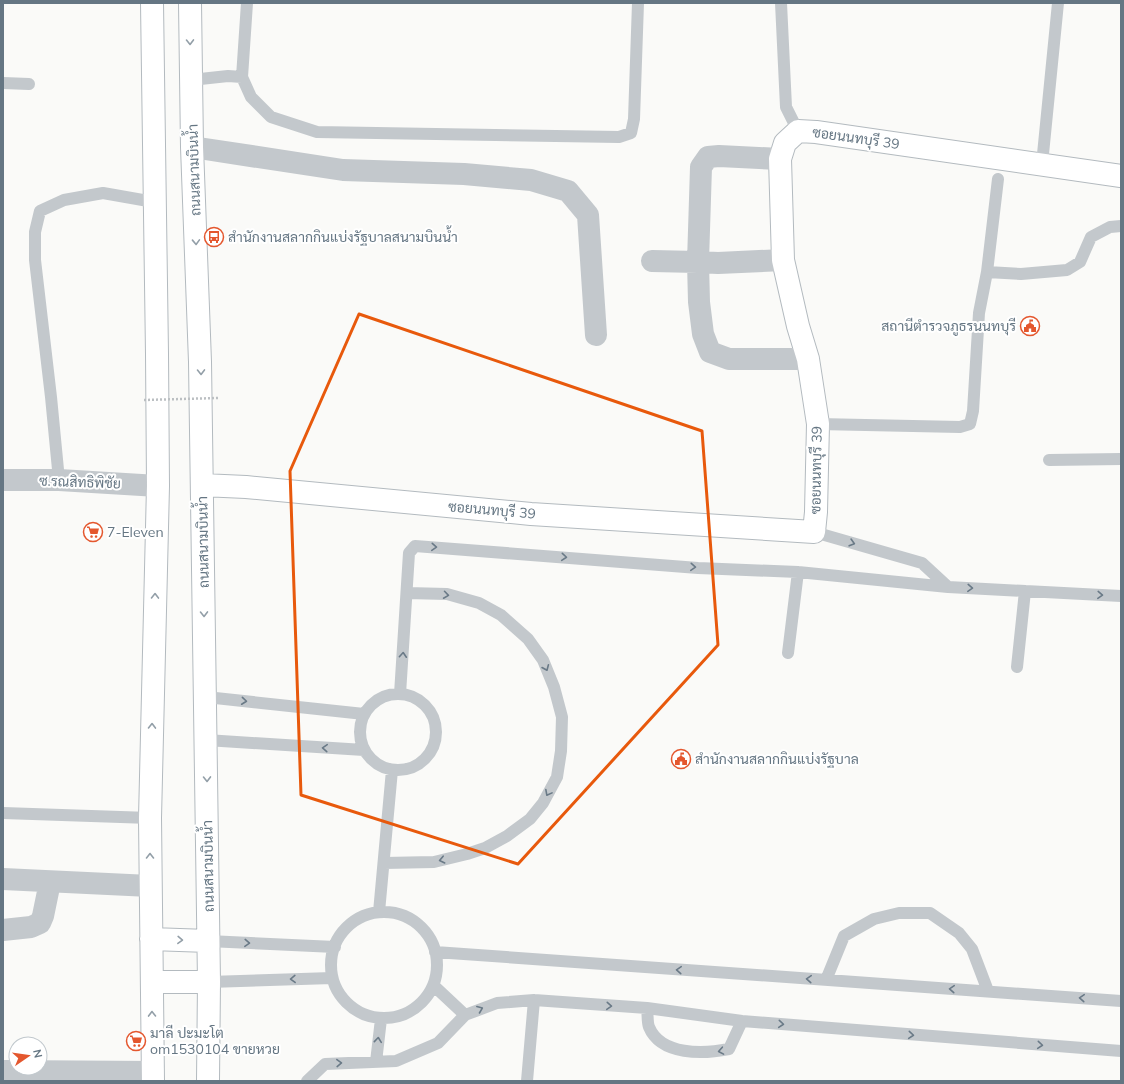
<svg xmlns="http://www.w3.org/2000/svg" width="1124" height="1084" font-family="Mulish,Sarabun,sans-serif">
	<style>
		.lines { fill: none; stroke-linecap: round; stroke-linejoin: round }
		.secondary-casing { stroke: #b3babf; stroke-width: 24 }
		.lane { stroke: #c3c8cc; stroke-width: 12 }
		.street { stroke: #c3c8cc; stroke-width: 22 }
		.secondary { stroke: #fff; stroke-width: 22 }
		.path-bridge { stroke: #bbbfc2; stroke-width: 2.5; stroke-dasharray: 2 2; stroke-linecap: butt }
		.oneway { stroke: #939fa8 }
		.oneway2 { stroke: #6a7a87 }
		.marked { fill: none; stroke: #e8590c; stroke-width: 3; stroke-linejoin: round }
		.labels { text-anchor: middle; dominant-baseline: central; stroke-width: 4; stroke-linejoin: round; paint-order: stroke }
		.street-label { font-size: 14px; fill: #657683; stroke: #fff }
		.poi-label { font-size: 14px; fill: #657683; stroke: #fff; text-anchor: start }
	</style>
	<rect width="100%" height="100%" fill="#fafaf8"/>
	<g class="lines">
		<g class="secondary-casing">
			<path id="secondary" d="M152 3 157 354 158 486 150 818 153 1081
				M190 3 192 147 200 362 209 982 208 1081
				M202 485 246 487 531 514 814 532 816 512 818 424 808 359 798 326 783 260 780 159 785 143 798 131 816 132 1121 176
				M151 939 208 941
				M152 982H209"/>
		</g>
		<path class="lane" d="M781 3 786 107 798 131
			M242 77 247 3
			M191 80 228 76 242 77 251 97 271 117 317 132 619 137 631 133 634 119 638 3
			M3 83 29 84
			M1042 164 1058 3
			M987 272 998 179
			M818 424 960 427 970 424 973 411 979 313 987 272 1021 274 1067 270 1080 262 1091 237 1110 227 1121 226
			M1049 460 1121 459
			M59 480 51 397 35 260V232L40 211 64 200 103 193 154 202
			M814 532 922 563 948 587 1121 596
			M788 653 798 572
			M1017 667 1025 591
			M400 694 409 553 415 546 698 568 798 572 948 587
			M360 732a38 38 0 1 1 76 0a38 38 0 1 1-76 0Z
			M206 697 364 714
			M206 740 364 750
			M3 813 150 818
			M384 863 434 862 467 854 485 848 507 836 530 819 543 803 557 777 561 751 562 717 554 687 543 660 528 639 501 615 479 603 447 594 407 593
			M379 912 392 770
			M331 965a53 53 0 1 1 106 0a53 53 0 1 1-106 0Z
			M208 941 335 947
			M435 952 1121 1001
			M826 980 844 936 874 919 899 913H930L959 933 972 949 988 991
			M209 982 332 978
			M433 985 465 1015
			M647 1008C648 1014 647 1022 649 1027 661 1056 704 1054 729 1049L742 1021
			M376 1062 381 1019
			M307 1081 325 1064 396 1061 438 1043 465 1015 497 1003 534 1000 647 1008 742 1021 1121 1051
			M527 1081 534 1000"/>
		<path class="street" d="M192 147 343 170 464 174 531 180 568 191 588 215 596 335
			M783 260 718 263 698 262 699 302 703 334 710 352 729 359H808
			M652 261 698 262 701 167 708 157 719 156 780 159
			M3 480H59L158 486
			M3 879 150 886
			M3 930 31 927 40 923 43 916 50 882
			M3 1071 153 1072"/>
		<use href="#secondary" class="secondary"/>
		<path class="path-bridge" d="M144 400 218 398"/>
	</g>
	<defs><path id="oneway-chevron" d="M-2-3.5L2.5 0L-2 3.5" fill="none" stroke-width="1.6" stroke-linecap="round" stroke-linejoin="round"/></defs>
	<g class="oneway">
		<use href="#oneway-chevron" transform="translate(190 42) rotate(89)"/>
		<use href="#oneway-chevron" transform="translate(196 242) rotate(88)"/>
		<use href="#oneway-chevron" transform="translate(201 372) rotate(89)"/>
		<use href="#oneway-chevron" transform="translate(155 596) rotate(-89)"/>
		<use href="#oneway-chevron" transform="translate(204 614) rotate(89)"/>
		<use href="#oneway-chevron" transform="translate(152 726) rotate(-89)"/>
		<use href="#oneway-chevron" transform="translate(207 779) rotate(89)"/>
		<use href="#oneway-chevron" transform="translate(150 856) rotate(-90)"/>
		<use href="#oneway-chevron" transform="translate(180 940) rotate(2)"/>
		<use href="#oneway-chevron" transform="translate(152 1014) rotate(-91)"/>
	</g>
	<g class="oneway2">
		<use href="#oneway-chevron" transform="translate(852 543) rotate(16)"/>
		<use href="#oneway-chevron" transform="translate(434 547) rotate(4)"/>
		<use href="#oneway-chevron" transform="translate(564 557) rotate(5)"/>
		<use href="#oneway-chevron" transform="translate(693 567) rotate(4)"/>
		<use href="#oneway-chevron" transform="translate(970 588) rotate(3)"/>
		<use href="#oneway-chevron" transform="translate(446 595) rotate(8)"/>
		<use href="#oneway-chevron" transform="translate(1100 595) rotate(3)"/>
		<use href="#oneway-chevron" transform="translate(403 655) rotate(-86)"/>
		<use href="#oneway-chevron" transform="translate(546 668) rotate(67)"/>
		<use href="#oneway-chevron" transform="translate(244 701) rotate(6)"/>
		<use href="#oneway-chevron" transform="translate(325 748) rotate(-176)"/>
		<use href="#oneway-chevron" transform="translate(548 793) rotate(118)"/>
		<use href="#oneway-chevron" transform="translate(442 860) rotate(167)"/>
		<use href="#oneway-chevron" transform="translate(247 943) rotate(3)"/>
		<use href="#oneway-chevron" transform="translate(679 970) rotate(-176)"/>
		<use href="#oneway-chevron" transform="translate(293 979) rotate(178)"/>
		<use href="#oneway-chevron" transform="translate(809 979) rotate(-176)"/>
		<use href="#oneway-chevron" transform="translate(952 989) rotate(-176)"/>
		<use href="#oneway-chevron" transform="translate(1082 998) rotate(-176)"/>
		<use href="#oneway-chevron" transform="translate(609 1006) rotate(4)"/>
		<use href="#oneway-chevron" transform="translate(480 1009) rotate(-22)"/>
		<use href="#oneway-chevron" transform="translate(781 1024) rotate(5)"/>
		<use href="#oneway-chevron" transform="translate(911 1035) rotate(5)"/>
		<use href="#oneway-chevron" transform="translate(378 1040) rotate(-84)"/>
		<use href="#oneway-chevron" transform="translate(1040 1045) rotate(5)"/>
		<use href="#oneway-chevron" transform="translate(721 1051) rotate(170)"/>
		<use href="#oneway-chevron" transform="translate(339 1063) rotate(-2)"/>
	</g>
	<path class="marked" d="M359 314 702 431 718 645 518 864 301 795 290 471Z"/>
	<defs>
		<g id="bus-ring" transform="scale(1)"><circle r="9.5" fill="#fff" stroke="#e4572e" stroke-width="1.5"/><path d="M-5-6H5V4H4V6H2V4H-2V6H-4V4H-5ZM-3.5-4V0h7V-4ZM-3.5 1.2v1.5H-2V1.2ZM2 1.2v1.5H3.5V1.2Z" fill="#e4572e"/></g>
		<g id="civic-ring" transform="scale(1)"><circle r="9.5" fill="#fff" stroke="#e4572e" stroke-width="1.5"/><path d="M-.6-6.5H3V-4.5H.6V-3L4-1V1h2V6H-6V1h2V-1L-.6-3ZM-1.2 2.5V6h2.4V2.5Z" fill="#e4572e"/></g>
		<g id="supermarket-ring" transform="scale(1)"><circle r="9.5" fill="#fff" stroke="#e4572e" stroke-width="1.5"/><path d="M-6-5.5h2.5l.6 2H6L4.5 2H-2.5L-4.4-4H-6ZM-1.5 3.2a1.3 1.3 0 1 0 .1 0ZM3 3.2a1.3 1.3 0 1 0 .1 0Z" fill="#e4572e"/></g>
	</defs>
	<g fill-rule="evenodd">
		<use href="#bus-ring" x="214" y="237"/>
		<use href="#civic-ring" x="1030" y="326"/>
		<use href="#supermarket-ring" x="93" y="532"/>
		<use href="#civic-ring" x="681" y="759"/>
		<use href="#supermarket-ring" x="136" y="1041"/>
	</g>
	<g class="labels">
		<g class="street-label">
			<text transform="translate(856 138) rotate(8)">ซอยนนทบุรี 39</text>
			<text transform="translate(194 170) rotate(-92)">ถนนสนามบินน้ำ</text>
			<text transform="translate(816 470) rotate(-89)">ซอยนนทบุรี 39</text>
			<text transform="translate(80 482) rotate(2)">ซ.รณสิทธิพิชัย</text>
			<text transform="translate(492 510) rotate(5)">ซอยนนทบุรี 39</text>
			<text transform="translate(203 542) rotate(-91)">ถนนสนามบินน้ำ</text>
			<text transform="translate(208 866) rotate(-91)">ถนนสนามบินน้ำ</text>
		</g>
		<g class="poi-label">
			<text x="228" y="237">สำนักงานสลากกินแบ่งรัฐบาลสนามบินน้ำ</text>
			<text x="1016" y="326" text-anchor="end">สถานีตำรวจภูธรนนทบุรี</text>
			<text x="107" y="532">7-Eleven</text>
			<text x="695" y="759">สำนักงานสลากกินแบ่งรัฐบาล</text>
			<text x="150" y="1033">มาลี ปะมะโต<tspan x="150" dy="16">om1530104 ขายหวย</tspan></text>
		</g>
	</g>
	<rect width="1124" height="1084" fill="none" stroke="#657683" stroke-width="8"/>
	<g transform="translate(28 1056) rotate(77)"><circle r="19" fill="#ffffff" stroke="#c1c8cd"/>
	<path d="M0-3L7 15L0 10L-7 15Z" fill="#e4572e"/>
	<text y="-6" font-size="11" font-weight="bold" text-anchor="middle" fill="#657683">N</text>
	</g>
</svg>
